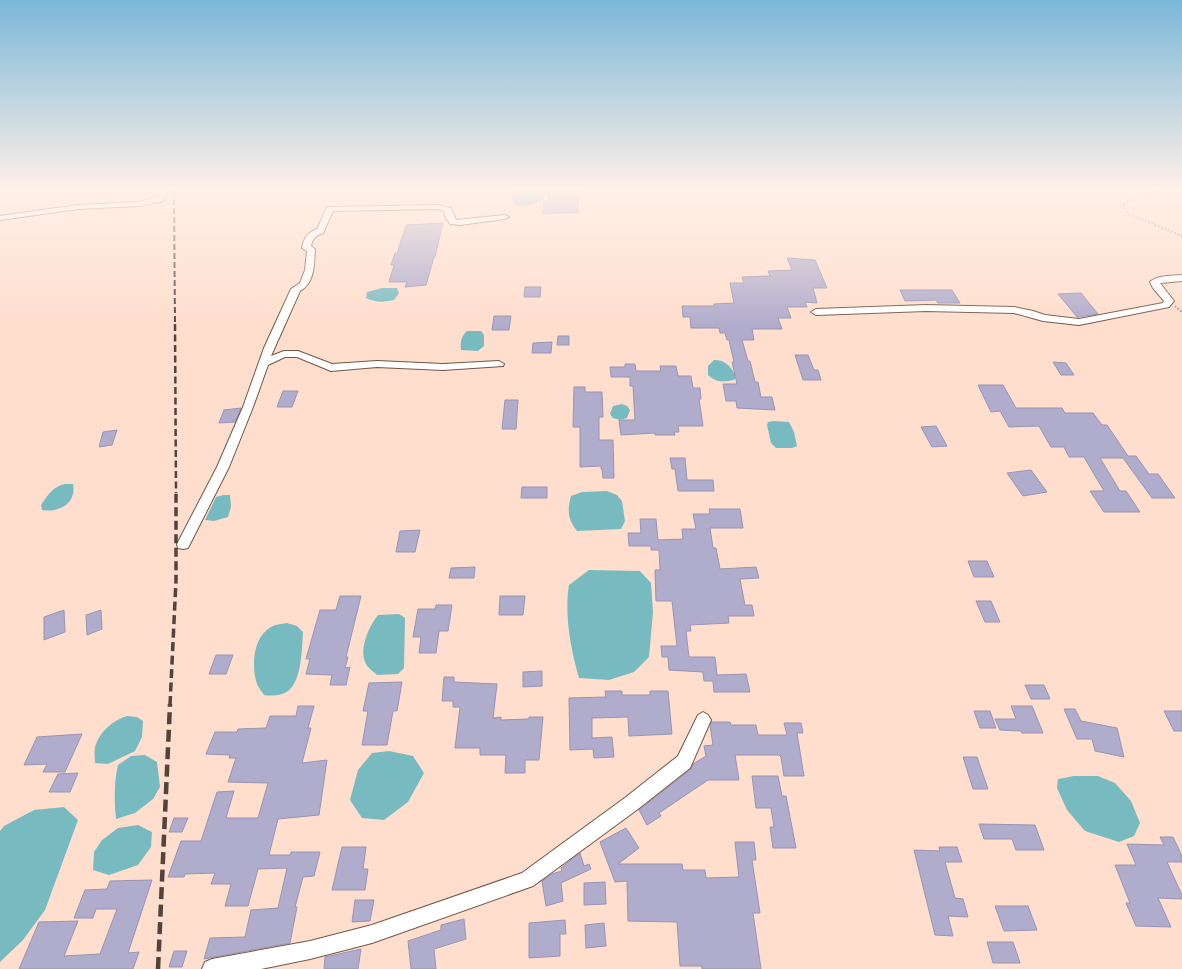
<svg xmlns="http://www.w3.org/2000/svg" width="1182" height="969" font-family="'Times New Roman',serif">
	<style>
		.water { fill: #77bbc0 }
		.building { fill: #b0accb; stroke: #9894b2 }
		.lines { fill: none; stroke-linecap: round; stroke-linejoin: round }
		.street-casing { stroke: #725647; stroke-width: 2 }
		.path { stroke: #a28b7f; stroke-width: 2; stroke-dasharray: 1.5 2; stroke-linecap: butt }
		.street { fill: #fff; fill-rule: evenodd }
		.rail-far3 { stroke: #52433b; stroke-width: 2; stroke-dasharray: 6 3; stroke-linecap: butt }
		.rail-far2 { stroke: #52433b; stroke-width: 2.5; stroke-dasharray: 7 3.5; stroke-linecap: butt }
		.rail-far1 { stroke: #52433b; stroke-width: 3.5; stroke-dasharray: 9 4.5; stroke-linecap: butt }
		.rail { stroke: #52433b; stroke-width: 4.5; stroke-dasharray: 12 5.5; stroke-linecap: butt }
	</style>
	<rect width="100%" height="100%" fill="#ffdecd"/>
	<path class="water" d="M513 190H545C546 206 529 205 517 206L512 200Z
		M382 288H397L399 293 394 300C384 302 376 303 366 298L367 292Z
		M467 331H481L484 335V346L478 351 461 350C460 343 461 336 467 331Z
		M714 360C726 360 730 366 736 376L734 380C723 382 717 383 708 375V366Z
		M622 404 627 406 630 410 627 418 620 420 613 418 610 414 613 406Z
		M773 421 789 422 794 432 797 446 792 448H776L771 443 767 425 768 422Z
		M65 484H73C77 504 58 513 42 510L41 505C48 495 52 487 65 484Z
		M607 491 617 495 622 501 625 521 621 529 577 531C568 520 567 510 571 496L582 492Z
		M223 495H230L231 507 228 517 214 521 205 520 216 497Z
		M589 570 640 571 651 583 653 612 649 657 634 672 609 680 579 678C571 650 564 615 569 585Z
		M399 614 405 618 404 668 398 674 377 675C374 672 368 668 366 664 358 650 369 626 378 615Z
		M287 623 297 626 303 632C302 647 302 681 288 691 281 696 272 696 264 695 262 692 259 688 257 684 251 666 253 637 271 627 276 624 282 624 287 623Z
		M127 716 137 717 143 721 142 737 135 751 108 764 95 763C95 758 94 752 95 747 100 731 112 721 127 716Z
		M389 751 413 756 424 773 408 802 384 820 362 818 350 800 358 770 372 753Z
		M145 755 157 762 160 787 153 799 135 813 116 819C114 801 114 782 118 765L131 756Z
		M1074 776H1098L1115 783 1131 801 1140 823 1134 836 1119 842 1085 831 1067 810 1057 788 1058 779Z
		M64 807 78 820 45 910 23 940 0 962V831L4 826 34 810Z
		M138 825 152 832 151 847 138 865 109 875 93 870 94 852 102 840 118 828Z"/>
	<path class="building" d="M548 190H578V212L543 214 544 201H548Z
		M443 223 435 257H434L426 285 405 287 407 282H389L394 265H391L395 253H397L406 225Z
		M787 258 815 260 827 288H813L817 303 805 302 807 307H787L791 318H778L782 329H752L754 340H742L748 361H750L755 382H758L761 397H772L775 410 737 408 736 401H726L724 389 723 384H737L732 362H734L729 340H727L725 333H720L719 328H691L690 317H683L682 306H714V304L734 303 730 283H744L742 277 770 276 768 271 792 270Z
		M525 287H541L540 297H524Z
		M900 290H952L960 303H938L936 300 905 301Z
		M1081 293 1098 314 1077 317 1058 294Z
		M494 316H511L509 330H492Z
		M558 336H569V345H557Z
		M552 342 551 353H532L533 343Z
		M795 355H808L814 370H818L821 380H803Z
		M1053 362 1066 363 1074 375H1061Z
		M625 364H635L636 371H661L660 366H676L678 376H691L693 388H700L701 399H699L703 426H678L679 432H674L675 435H655V433L621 435 619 420H635L633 386H630V377H611L610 367H625Z
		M978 385H1003L1016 408H1062L1065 413H1093L1102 425H1107L1128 456H1136L1149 474H1158L1175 498H1152L1123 458H1100L1120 491H1126L1140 512H1104L1090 491H1104L1084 457H1069L1064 447H1051L1039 426 1009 427 1000 411 991 412Z
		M574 387H585V392H602L603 417H599V440H613L614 478H603L602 469H601V466L580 467V427H573Z
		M283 391H298L292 407H277Z
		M505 400H518L516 429H502Z
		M241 408 235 422 219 423 224 410Z
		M936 426 947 446 932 447 921 427Z
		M117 430 112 445 99 447 103 432Z
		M670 458H685L687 480H713L714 491H678L675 469H672Z
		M1031 470 1047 492 1023 496 1007 473Z
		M522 487H547V498H521Z
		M709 509H740L743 528H710L713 548H716L720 569 756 567 759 578 740 579 745 605H752L754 616H728L729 623 690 625 691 631H686L689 657H715L717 675 746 674 750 692H714L713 681H704L703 672 669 670 668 657H662L661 646H677L672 601H656L655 570H660L659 550H651V546H629L628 533H641L640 519H656L658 540 683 539 682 529H696L693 514H710Z
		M420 530 415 552H396L400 531Z
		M968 561H987L994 577H974Z
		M475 567 474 578H449L451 568Z
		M340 596H361L346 657H348L345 668 350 667 346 685H330L332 675 306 674 310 659H306L320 610H336Z
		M500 596H525L523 615H499Z
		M976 601H991L1000 622H985Z
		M436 605H452L448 631H439L436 653H419L421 637H413L418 609H435Z
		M64 610 65 632 44 640V617Z
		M101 610 102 629 87 635 86 615Z
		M216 655H233L226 674H209Z
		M542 671V686L523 687V672Z
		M444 677H454V682L497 684 493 718 501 717V720L529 719V717H543L539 760H525V773H505L506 755H480V748H455L460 707H453V701H442Z
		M402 682 397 711H393L387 745H362L368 711H363L369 683Z
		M1025 685H1044L1050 699H1031Z
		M605 691H622V695H650V691H668L672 734 629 736 628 717 592 718V738L612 737 614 757 594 758 593 749 570 750 569 698 606 697Z
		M298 706H314L308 728H311L302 763 327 760 319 815 278 819 269 855H290L291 852H320L314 876 303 877 295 907H297L290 943 204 959 210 938 245 937 251 910 278 908 287 868 258 869 248 906H225L231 884H211L215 873 185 874 184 877H168L181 841H201L217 792 234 791 226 818H258L268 783 228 782 236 758H229L230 755 206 754 215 732H237L238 729 266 728 270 716H296Z
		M1011 706H1032L1043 733H1022L1021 731 1000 730 995 719H1016Z
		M1064 709H1075L1081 721 1117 728 1124 757 1095 751 1092 739H1077Z
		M974 711H990L996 728H980Z
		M1164 711H1182V731H1174Z
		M712 722H730L731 725H756L758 735H787L784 723H801L803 733H797L804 776H784L781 757 779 755H735L739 780H708L659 813 661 816 647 825 639 810 691 769 693 764 706 756 704 746 713 745 710 725Z
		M82 734 65 772H43L47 764 24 765 37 737Z
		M963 757H977L988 789H973Z
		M78 773 70 792H49L58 774Z
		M752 776H778L782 796H786L796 848H773L770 827H774L771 808H756Z
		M174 818H188L182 832H169Z
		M979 824 1035 825 1044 850H1016L1012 839H984Z
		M626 828 639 848 618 864H682L683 870H705L706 878 739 877 735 842H754L756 860H752L760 913H753L761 969H702V966H680L677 922 628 921 627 881 615 882 600 842Z
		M1160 837H1173L1182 856V862H1167L1182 895V899L1158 898 1171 927 1136 926 1126 903H1130L1115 865H1136L1127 844 1164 845Z
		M342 847H366L363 869H368L365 890H332Z
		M939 847H957L962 862H945L955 898 963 899 968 917 948 916 953 936 935 935 914 850 940 851Z
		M580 853 584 866 589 864 591 869 561 883 563 901 546 906 542 881 552 874 562 871 561 868Z
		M152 880 128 953 139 952 133 969H19L39 922 78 921 64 956 100 954 117 909H96L93 918H74L85 890 107 889 110 881Z
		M605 882 606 904 584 905V883Z
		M355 900H374L370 921 352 922Z
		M995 906H1028L1037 930 1004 931Z
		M464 919 466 939 434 949 436 969H411L408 941 441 930V925Z
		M565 920 566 934H560V956L529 958V923Z
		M604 923 606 946 586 948 585 925Z
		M987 942H1013L1020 963H993Z
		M361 949 358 969H324L325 957Z
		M174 951H187L182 967H169Z"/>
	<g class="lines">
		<g class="street-casing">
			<path id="street" d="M160 190H168L163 201 139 206 78 209 0 220V216L78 205 139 202 157 197Z
				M438 205 451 208 456 220 505 215 509 217 505 219 460 225 450 224 445 216 444 211 438 209 333 211 323 233C315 236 313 238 311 246L315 249C314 264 315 283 300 291L271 356 284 351H298L332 364 377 361 443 364 499 361 504 364 503 366 443 370 377 367 331 371 297 357H285L268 365 253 407 229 467 188 548 183 549 178 548 177 544 217 467 243 407 264 348 291 289 300 283 305 270 307 251 302 248C304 238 307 233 317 229L327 207Z
				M1182 275V281L1160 283 1174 301 1169 307 1079 325 1043 321 1014 313 926 311 816 315 811 312 816 309 926 305 1014 307 1033 311 1045 315 1079 319 1163 303 1164 301 1153 288 1150 282C1157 275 1172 276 1182 275Z
				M703 712 708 715 711 720 690 768 638 809 533 886 372 943 310 959 261 969H202L205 962 212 959 310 941 372 925 522 873 626 797 678 756 698 715Z"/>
		</g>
		<path class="path" d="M1157 190 1159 192 1123 204 1124 208 1129 214 1182 236
			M1175 306 1182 312"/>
		<use href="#street" class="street"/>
		<path class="rail-far3" d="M174 190 175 325"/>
		<path class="rail-far2" d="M175 324 176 493"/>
		<path class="rail-far1" d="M170 705 176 580V492"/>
		<path class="rail" d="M158 969 170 704"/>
	</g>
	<linearGradient id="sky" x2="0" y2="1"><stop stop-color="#7bb7d8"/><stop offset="0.58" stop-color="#fff0e8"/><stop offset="1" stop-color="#fff0e8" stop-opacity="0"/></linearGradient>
	<rect width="1182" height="326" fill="url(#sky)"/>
</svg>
